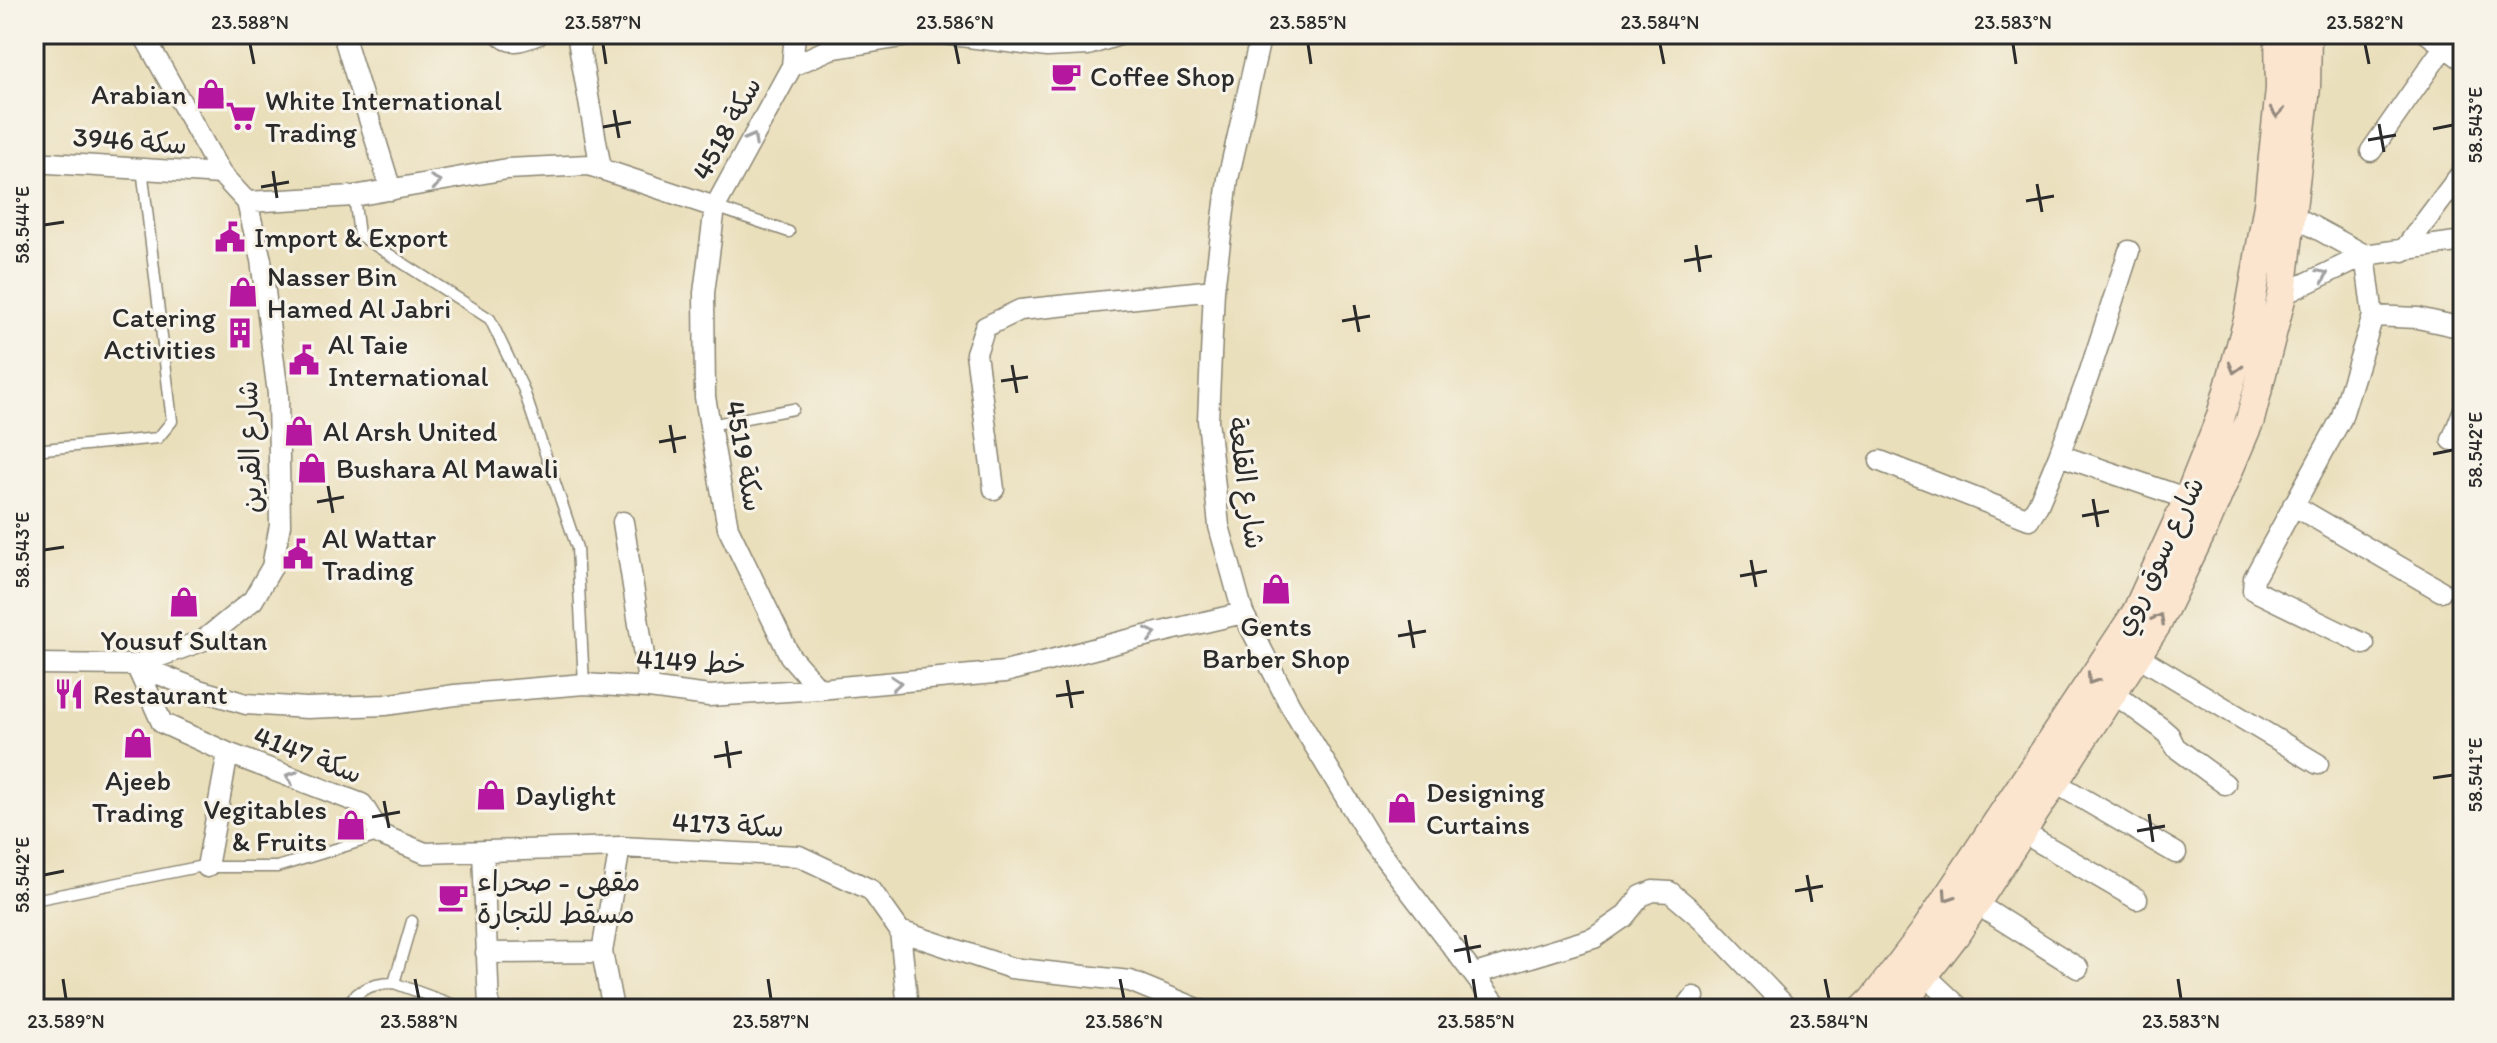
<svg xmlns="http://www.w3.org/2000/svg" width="2497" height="1043" font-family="Itim,'Playpen Sans Arabic',sans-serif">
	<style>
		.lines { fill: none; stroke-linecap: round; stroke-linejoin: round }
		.service-casing { stroke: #8a8573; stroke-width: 13 }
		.minor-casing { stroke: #8a8573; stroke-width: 23 }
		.secondary-casing { stroke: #8a8573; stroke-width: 31 }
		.service { stroke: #fff; stroke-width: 10 }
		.minor { stroke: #fff; stroke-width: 20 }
		.secondary { stroke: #fbe5cf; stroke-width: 28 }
		.oneway { stroke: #93887d }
		.oneway2 { stroke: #a0a0a0 }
		.ticks { fill: none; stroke: #2b2b2b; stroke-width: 3 }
		.labels { text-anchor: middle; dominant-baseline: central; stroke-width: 6; stroke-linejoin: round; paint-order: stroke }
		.poi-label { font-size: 28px; fill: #2b2b2b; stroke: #f7f3e8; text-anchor: start }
		.street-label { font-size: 28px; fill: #2b2b2b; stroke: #f7f3e8 }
		.neatline { fill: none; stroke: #2b2b2b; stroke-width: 3 }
		.ticks-label { font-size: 20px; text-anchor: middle; fill: #2b2b2b }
	</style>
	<rect width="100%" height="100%" fill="#f7f3e8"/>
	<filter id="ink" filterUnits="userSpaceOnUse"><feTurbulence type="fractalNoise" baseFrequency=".0125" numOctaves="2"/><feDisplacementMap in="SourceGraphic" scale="16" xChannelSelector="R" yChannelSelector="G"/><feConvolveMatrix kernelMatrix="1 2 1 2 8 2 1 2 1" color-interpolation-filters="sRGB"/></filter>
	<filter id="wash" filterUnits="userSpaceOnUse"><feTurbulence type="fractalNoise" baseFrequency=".006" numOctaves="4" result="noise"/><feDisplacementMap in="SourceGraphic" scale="32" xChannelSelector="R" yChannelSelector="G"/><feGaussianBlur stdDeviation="1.8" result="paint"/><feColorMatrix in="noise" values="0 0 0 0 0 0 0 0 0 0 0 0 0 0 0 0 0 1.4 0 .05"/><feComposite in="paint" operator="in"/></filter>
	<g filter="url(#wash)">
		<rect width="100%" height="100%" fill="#eadfbb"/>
	</g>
	<g filter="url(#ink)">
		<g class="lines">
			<g class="service-casing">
				<path id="service" d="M354 196 359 235 490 319 523 388 577 548 584 684
					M715 207 789 232
					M710 425 793 409
					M34 450 158 438 172 421 142 168
					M34 900 198 867H277L381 835
					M394 983 412 921
					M344 1009C355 990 372 983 394 983L465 1009"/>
			</g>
			<g class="minor-casing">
				<path id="minor" d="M343 34 391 190
					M500 34C511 47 525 39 539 34
					M577 34 601 169
					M944 34 1047 47 1088 45 1122 34
					M1261 34 1228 179 1214 290 1208 420 1219 526 1243 613 1290 705 1374 844 1500 1009
					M2428 34 2463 60
					M792 66 795 34
					M2371 151 2453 34
					M34 162 221 174
					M247 202 354 196 507 169 589 165 715 207
					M2290 214 2365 255
					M2403 251 2463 171
					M2282 295 2365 255 2463 241
					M2373 316 2418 318 2463 328
					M2452 440 2463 412
					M2059 455 2088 377 2129 251
					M1880 461 2029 519 2038 505 2059 455 2188 499
					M994 489 976 353 985 327 1020 310 1214 290
					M2293 505 2441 591
					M623 522 649 688
					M2364 644 2253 590 2254 578 2341 419 2373 316 2365 255
					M2136 655 2318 764
					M34 664 136 665 204 640 253 600 272 567 280 525 278 394 261 260 247 202 221 174 143 34
					M136 665 199 690 246 704 307 708 385 705 455 695 584 684 649 688 709 696 819 689 1005 672 1124 641 1243 613
					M136 665 162 723 228 753 362 804 381 835 425 853 620 847
					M819 689 790 656 728 528 705 397 704 293 715 207 792 66 830 49 920 34
					M2112 692 2161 728 2169 735 2175 747 2225 784
					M2054 782 2176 853
					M2022 832 2137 899
					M483 851 489 1009
					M207 867 228 753
					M1975 903 2078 968
					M900 931 908 1009
					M486 953 602 952
					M1475 974 1594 938 1624 917 1641 896 1653 891 1670 892 1702 919 1788 1009
					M1924 974 1961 1009
					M613 1009 602 952 620 847 799 856 871 890 900 931 1011 968 1130 981 1198 1009
					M1685 1009 1694 997"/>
			</g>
			<g class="secondary-casing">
				<path id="secondary" d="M1864 1009 1873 1000 1923 934 2136 613 2188 499 2220 419 2248 320 2268 205 2280 89 2279 34
					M1898 1009 1955 935 2157 624 2207 521 2250 420 2282 295 2306 87 2307 34"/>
			</g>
			<use href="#service" class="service"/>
			<use href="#minor" class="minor"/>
			<use href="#secondary" class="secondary"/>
		</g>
		<defs><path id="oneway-chevron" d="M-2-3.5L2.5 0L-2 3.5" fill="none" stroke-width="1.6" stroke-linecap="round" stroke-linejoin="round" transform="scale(2)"/></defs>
		<g class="oneway">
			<use href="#oneway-chevron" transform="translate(2277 112) rotate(96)"/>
			<use href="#oneway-chevron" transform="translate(2235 368) rotate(106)"/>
			<use href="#oneway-chevron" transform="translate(2159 619) rotate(-62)"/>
			<use href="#oneway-chevron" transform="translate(2092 679) rotate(124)"/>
			<use href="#oneway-chevron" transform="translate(1948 896) rotate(124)"/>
		</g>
		<g class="oneway2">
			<use href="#oneway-chevron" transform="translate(752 139) rotate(-61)"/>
			<use href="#oneway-chevron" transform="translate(436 182) rotate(-10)"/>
			<use href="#oneway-chevron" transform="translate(2323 275) rotate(-26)"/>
			<use href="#oneway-chevron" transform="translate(1151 634) rotate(-13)"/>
			<use href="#oneway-chevron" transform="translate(896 683) rotate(-5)"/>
			<use href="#oneway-chevron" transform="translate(291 777) rotate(-159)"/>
		</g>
	</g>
	<path class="ticks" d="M250 44 254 64M603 44 606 64M955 44 959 64M1308 44 1311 64M1660 44 1664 64M2013 44 2016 64M2365 44 2369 64M614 110 619 138M2379 124 2384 152M603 127 631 122M2433 129 2453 125M2368 140 2396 135M273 171 277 198M2037 184 2042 212M261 187 289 182M2026 201 2054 196M44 225 64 222M1696 245 1700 272M1684 261 1712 256M1354 305 1359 332M1342 321 1370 316M1012 365 1017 393M1001 381 1028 377M670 425 675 453M659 442 686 437M2433 454 2453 450M328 486 333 513M2093 499 2098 527M317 502 344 497M2082 516 2109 511M44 550 64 547M1751 560 1756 587M1740 576 1767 571M1409 620 1414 648M1398 636 1426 631M1067 680 1072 708M1056 696 1084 692M726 741 730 768M714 757 742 752M2433 778 2453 775M384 801 389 828M2149 814 2153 842M372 817 400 812M2137 831 2165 826M44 875 64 871M1807 875 1812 902M1795 891 1823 886M1465 935 1470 963M1454 951 1481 946M63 979 66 999M415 979 419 999M768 979 771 999M1120 979 1124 999M1473 979 1476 999M1825 979 1829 999M2178 979 2181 999"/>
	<defs>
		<g id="cafe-bare" transform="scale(2.4)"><path d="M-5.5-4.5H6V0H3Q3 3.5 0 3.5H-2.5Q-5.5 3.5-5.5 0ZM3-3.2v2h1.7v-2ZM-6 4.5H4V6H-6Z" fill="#b5179e" stroke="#f7f3e8" stroke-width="2.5" paint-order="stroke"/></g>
		<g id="shop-bare" transform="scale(2.4)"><path d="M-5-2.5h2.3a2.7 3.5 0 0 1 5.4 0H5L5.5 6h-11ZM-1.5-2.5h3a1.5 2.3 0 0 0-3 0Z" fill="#b5179e" stroke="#f7f3e8" stroke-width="2.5" paint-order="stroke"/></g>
		<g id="supermarket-bare" transform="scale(2.4)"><path d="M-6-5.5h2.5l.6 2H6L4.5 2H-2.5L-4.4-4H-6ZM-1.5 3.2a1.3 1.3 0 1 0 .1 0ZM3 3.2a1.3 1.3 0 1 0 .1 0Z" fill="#b5179e" stroke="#f7f3e8" stroke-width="2.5" paint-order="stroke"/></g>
		<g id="civic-bare" transform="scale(2.4)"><path d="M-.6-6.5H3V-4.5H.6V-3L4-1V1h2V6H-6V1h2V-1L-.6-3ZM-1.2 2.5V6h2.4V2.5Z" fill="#b5179e" stroke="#f7f3e8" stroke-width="2.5" paint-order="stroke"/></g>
		<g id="building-bare" transform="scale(2.4)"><path d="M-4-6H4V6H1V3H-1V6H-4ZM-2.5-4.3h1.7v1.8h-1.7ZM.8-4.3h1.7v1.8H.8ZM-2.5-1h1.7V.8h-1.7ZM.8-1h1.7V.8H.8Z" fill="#b5179e" stroke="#f7f3e8" stroke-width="2.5" paint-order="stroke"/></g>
		<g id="restaurant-bare" transform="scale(2.4)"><path d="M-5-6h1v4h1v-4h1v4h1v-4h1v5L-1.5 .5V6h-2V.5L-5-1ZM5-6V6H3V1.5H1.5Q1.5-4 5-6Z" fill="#b5179e" stroke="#f7f3e8" stroke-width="2.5" paint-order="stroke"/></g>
	</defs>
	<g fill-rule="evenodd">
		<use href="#cafe-bare" x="1066" y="76"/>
		<use href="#shop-bare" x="211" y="94"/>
		<use href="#supermarket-bare" x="241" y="116"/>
		<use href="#civic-bare" x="230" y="237"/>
		<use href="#shop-bare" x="243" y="292"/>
		<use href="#building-bare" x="240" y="333"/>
		<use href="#civic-bare" x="304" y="360"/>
		<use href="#shop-bare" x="299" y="431"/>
		<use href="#shop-bare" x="312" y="468"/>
		<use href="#civic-bare" x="298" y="554"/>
		<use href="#shop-bare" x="1276" y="589"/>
		<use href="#shop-bare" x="184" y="602"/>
		<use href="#restaurant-bare" x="69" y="694"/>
		<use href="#shop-bare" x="138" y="743"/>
		<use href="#shop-bare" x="491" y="795"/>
		<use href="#shop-bare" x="1402" y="808"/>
		<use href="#shop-bare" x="351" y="825"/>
		<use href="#cafe-bare" x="453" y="897"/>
	</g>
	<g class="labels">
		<g class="poi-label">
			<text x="1090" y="76">Coffee Shop</text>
			<text x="187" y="94" text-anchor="end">Arabian</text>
			<text x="265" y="100">White International<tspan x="265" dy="32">Trading</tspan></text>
			<text x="254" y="237">Import &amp; Export</text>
			<text x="267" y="276">Nasser Bin<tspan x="267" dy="32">Hamed Al Jabri</tspan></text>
			<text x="216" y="317" text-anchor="end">Catering<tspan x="216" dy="32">Activities</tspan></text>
			<text x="328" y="344">Al Taie<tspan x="328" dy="32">International</tspan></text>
			<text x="323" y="431">Al Arsh United</text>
			<text x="336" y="468">Bushara Al Mawali</text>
			<text x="322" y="538">Al Wattar<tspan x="322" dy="32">Trading</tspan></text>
			<text x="1276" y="626" text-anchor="middle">Gents<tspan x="1276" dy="32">Barber Shop</tspan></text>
			<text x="184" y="640" text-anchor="middle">Yousuf Sultan</text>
			<text x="93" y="694">Restaurant</text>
			<text x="138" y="780" text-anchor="middle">Ajeeb<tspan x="138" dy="32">Trading</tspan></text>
			<text x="1426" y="792">Designing<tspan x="1426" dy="32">Curtains</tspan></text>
			<text x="515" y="795">Daylight</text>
			<text x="327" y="809" text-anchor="end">Vegitables<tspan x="327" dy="32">&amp; Fruits</tspan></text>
			<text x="477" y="881">مقهى - صحراء<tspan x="477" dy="32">مسقط للتجارة</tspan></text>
		</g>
		<g class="street-label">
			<text transform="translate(726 128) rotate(-61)">سكة 4518</text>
			<text transform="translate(130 140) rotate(4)">سكة 3946</text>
			<text transform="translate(249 447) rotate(-92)">شارع القرين</text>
			<text transform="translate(745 456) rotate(80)">سكة 4519</text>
			<text transform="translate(1247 483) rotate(82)">شارع القلعة</text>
			<text transform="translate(2158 556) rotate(-64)">شارع سوق روي</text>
			<text transform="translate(691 661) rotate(3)">4149 خط</text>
			<text transform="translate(308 754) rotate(21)">سكة 4147</text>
			<text transform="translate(728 824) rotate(3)">سكة 4173</text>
		</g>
	</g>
	<rect width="2497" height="1043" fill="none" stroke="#f7f3e8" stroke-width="88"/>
	<rect x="44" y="44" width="2409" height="955" class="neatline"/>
	<g class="ticks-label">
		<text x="250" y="29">23.588°N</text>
		<text x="603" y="29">23.587°N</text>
		<text x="955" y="29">23.586°N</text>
		<text x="1308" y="29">23.585°N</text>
		<text x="1660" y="29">23.584°N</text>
		<text x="2013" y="29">23.583°N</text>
		<text x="2365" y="29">23.582°N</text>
		<text transform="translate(2475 125) rotate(-90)" y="7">58.543°E</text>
		<text transform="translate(22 225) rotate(-90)" y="7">58.544°E</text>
		<text transform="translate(2475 450) rotate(-90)" y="7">58.542°E</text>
		<text transform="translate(22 550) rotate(-90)" y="7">58.543°E</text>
		<text transform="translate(2475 775) rotate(-90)" y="7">58.541°E</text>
		<text transform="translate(22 875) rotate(-90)" y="7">58.542°E</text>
		<text x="66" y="1028">23.589°N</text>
		<text x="419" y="1028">23.588°N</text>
		<text x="771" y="1028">23.587°N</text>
		<text x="1124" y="1028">23.586°N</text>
		<text x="1476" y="1028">23.585°N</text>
		<text x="1829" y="1028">23.584°N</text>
		<text x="2181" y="1028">23.583°N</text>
	</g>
</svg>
